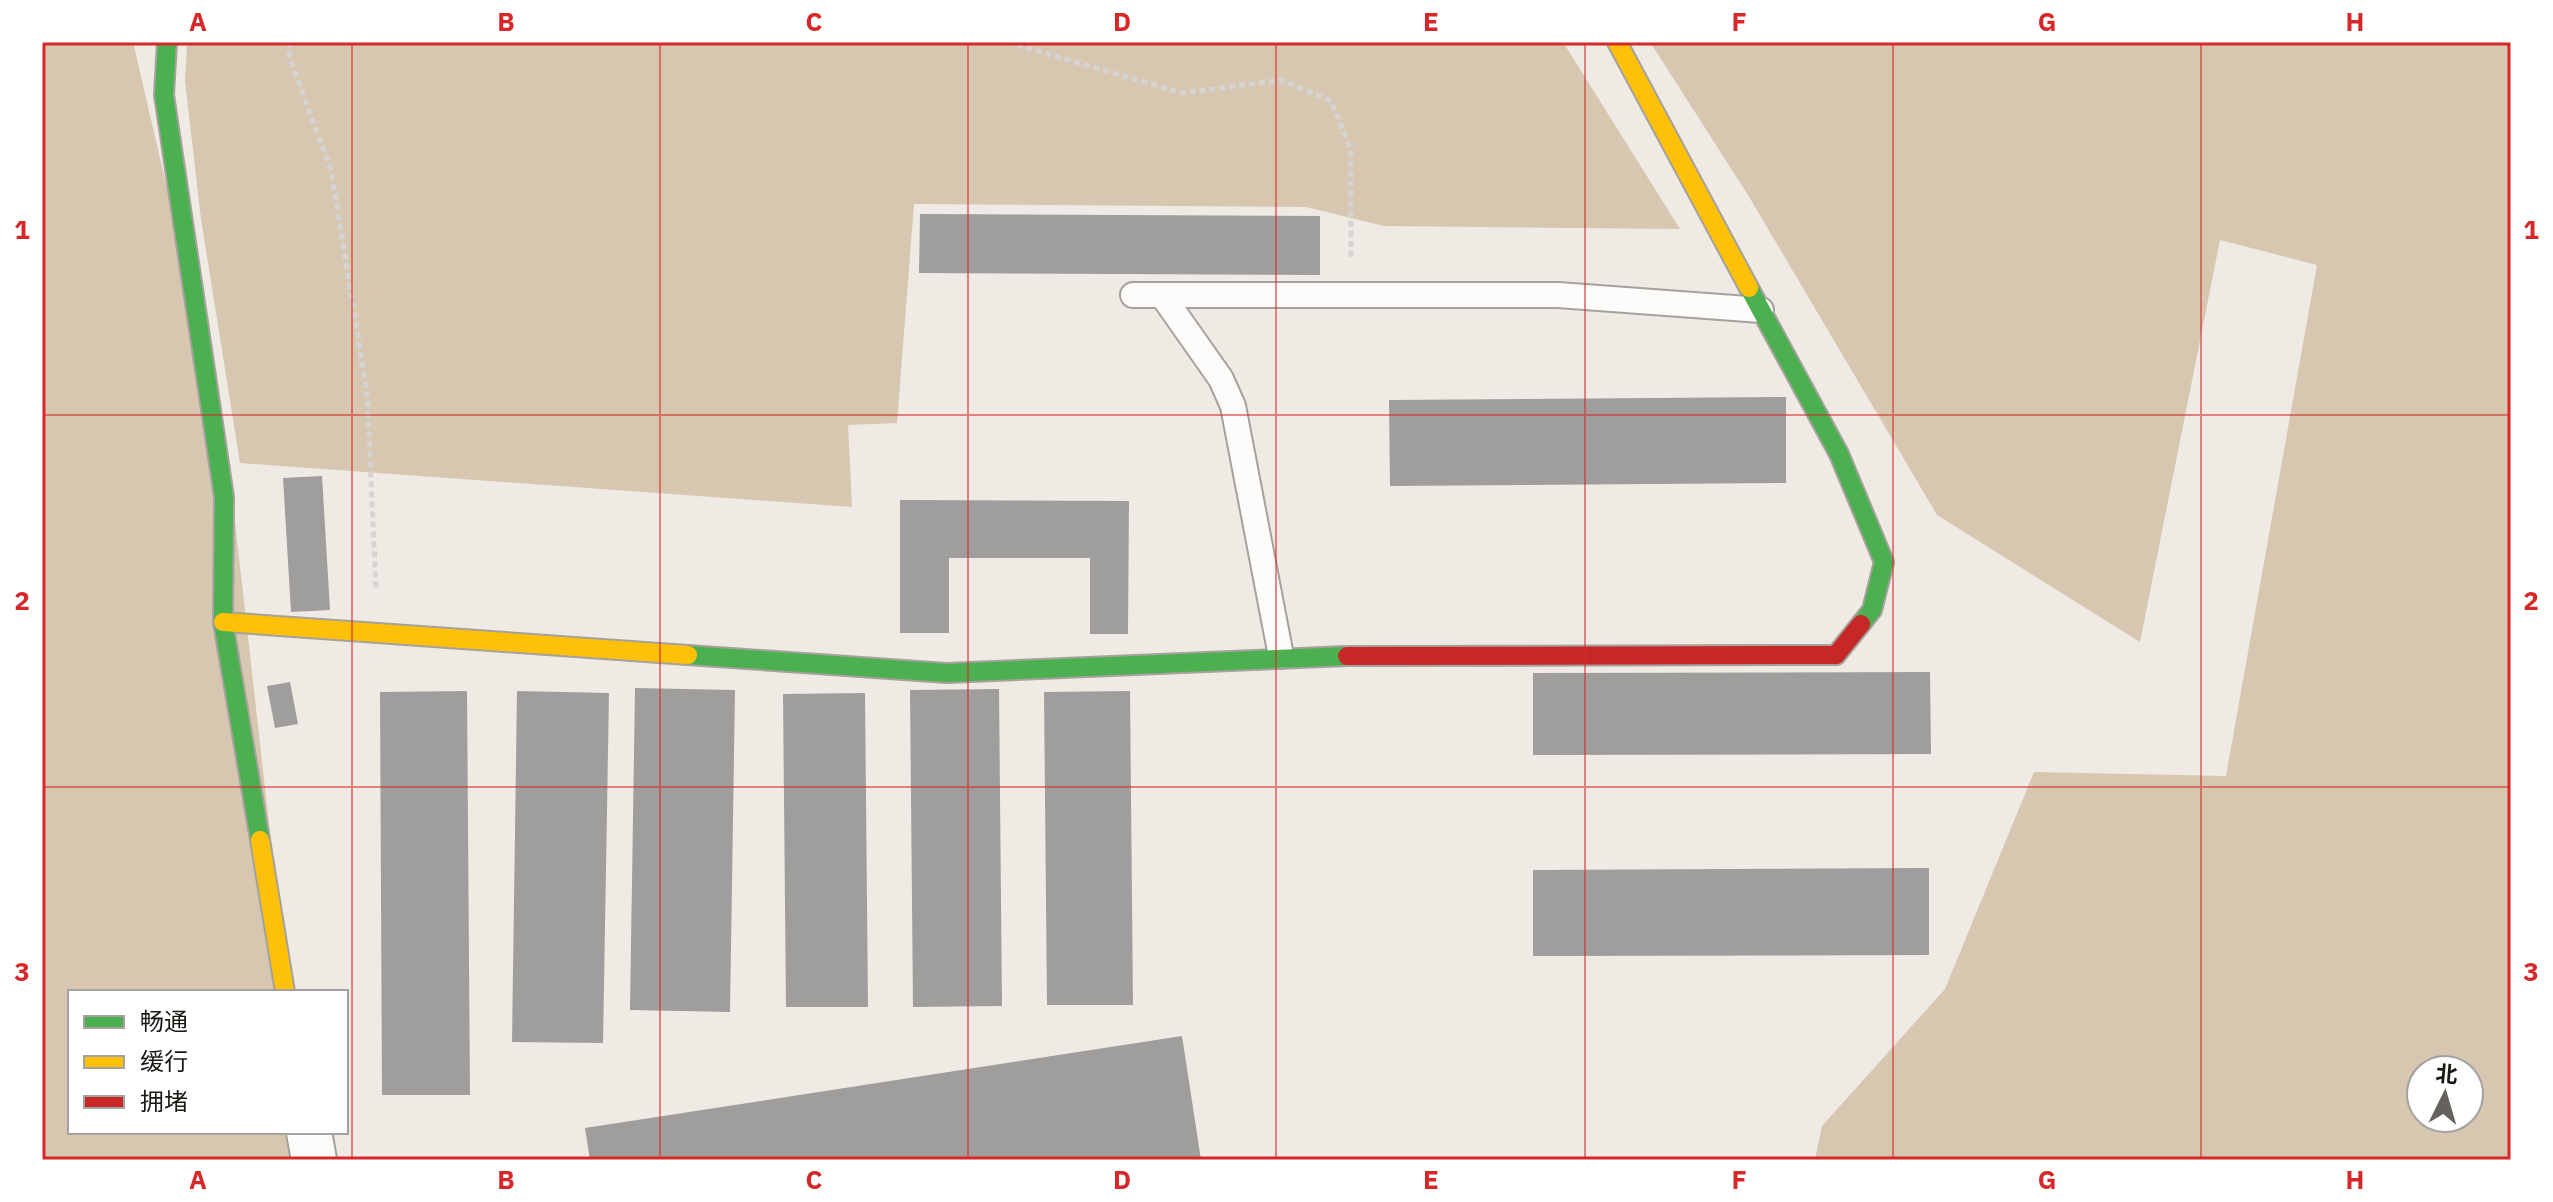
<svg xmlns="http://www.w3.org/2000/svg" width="2553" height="1202" font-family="'IBM Plex Sans','Noto Sans SC',sans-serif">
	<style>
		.forest { fill: #d7c7b0; fill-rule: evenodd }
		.building { fill: #9f9e9c }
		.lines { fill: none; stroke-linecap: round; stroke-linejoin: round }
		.lane-casing { stroke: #a5a19c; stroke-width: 28 }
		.street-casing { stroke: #a5a19c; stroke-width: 48 }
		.fast-casing { stroke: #a5a19c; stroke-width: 22 }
		.slow-casing { stroke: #a5a19c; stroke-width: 22 }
		.jam-casing { stroke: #a5a19c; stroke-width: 22 }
		.path { stroke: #d6d4d2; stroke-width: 5; stroke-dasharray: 6 4; stroke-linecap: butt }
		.lane { stroke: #fdfcfb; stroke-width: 24 }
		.street { stroke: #fdfcfb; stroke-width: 44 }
		.fast { stroke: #4caf50; stroke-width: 18 }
		.slow { stroke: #ffc107; stroke-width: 18 }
		.jam { stroke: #c62828; stroke-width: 18 }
		.grid { fill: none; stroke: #d62828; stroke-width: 2; stroke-opacity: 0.55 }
		.neatline { fill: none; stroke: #d62828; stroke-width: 3 }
		.grid-label { font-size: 26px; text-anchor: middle; font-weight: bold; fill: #d62828 }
	</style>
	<rect width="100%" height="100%" fill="#efeae4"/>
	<path class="forest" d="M42 42H133L226 442 288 992H70V1132H304L307 1160H42Z
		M187 42H1563L1680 229 1384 226 1306 207 914 204 897 423 848 425 852 507 240 463 201 219 185 81Z
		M1650 42H2511V1160H1815L1822 1126 1945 989 2034 772 2226 776 2317 265 2220 240 2140 642 1937 515 1748 195ZM2421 1070H2469V1118H2421Z"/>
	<path class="building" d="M920 214 1320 216V275L919 273Z
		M1786 397V483L1390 486 1389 400Z
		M322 476 330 610 291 612 283 478Z
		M900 500 1129 501 1128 634H1090V558H949V633H900Z
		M1930 672 1931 754 1533 755V673Z
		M290 682 298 724 275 728 267 686Z
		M635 688 735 690 730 1012 630 1010Z
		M999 689 1002 1006 913 1007 910 690Z
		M467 691 470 1095H382L380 692Z
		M517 691 609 693 603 1043 512 1042Z
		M1130 691 1133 1005H1047L1044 692Z
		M865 693 868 1007H786L783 694Z
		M1929 868V955L1533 956V870Z
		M1182 1036 1201 1160H590L585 1128Z"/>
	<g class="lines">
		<g class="lane-casing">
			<path id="lane" d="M1133 295H1558L1761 310
				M1162 295 1221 379 1233 406 1281 656"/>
		</g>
		<g class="street-casing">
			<path id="street" d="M309 1132 314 1160"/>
		</g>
		<g class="fast-casing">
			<path id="fast" d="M167 42 164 95 224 497 223 622 260 840
				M1749 288 1839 454 1884 562 1872 610 1861 624
				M688 655 947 673 1347 656"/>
		</g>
		<g class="slow-casing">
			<path id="slow" d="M1617 42 1749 288
				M223 622 688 655
				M260 840 285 992"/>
		</g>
		<g class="jam-casing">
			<path id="jam" d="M1347 656 1836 655 1861 624"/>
		</g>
		<path class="path" d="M291 42 289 56 331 170 367 393 376 588
			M1007 42 1182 93 1281 80 1331 101 1351 150V260"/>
		<use href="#lane" class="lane"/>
		<use href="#street" class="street"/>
		<use href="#fast" class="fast"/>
		<use href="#slow" class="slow"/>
		<use href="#jam" class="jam"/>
	</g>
	<path class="grid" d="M352 42V1160M660 42V1160M968 42V1160M1276 42V1160M1585 42V1160M1893 42V1160M2201 42V1160M42 415H2511M42 787H2511"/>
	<rect width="2553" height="1202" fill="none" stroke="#ffffff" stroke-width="88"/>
	<rect x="68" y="990" width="280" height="144" fill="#ffffff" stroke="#a3a2a1" stroke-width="2"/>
	<rect x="84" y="1016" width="40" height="12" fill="#4caf50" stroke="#a3a2a1" stroke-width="2"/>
	<text x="140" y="1030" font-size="24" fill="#1a1713">畅通</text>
	<rect x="84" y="1056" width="40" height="12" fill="#ffc107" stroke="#a3a2a1" stroke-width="2"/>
	<text x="140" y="1070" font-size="24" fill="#1a1713">缓行</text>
	<rect x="84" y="1096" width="40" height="12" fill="#c62828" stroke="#a3a2a1" stroke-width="2"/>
	<text x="140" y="1110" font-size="24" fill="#1a1713">拥堵</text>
	<g transform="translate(2445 1094) rotate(5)"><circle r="38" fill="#ffffff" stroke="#a3a2a1" stroke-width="2"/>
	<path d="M0-6L14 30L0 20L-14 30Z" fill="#65615c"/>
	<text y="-12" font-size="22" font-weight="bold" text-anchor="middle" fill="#1a1713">北</text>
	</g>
	<rect x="44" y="44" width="2465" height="1114" class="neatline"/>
	<g class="grid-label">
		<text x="198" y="31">A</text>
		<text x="506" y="31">B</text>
		<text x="814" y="31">C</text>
		<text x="1122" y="31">D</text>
		<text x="1431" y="31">E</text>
		<text x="1739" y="31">F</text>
		<text x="2047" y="31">G</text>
		<text x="2355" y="31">H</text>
		<text x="22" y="239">1</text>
		<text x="2531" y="239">1</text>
		<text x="22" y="610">2</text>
		<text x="2531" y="610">2</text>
		<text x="22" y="981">3</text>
		<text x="2531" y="981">3</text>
		<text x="198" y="1189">A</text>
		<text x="506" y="1189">B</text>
		<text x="814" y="1189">C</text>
		<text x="1122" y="1189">D</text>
		<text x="1431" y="1189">E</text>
		<text x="1739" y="1189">F</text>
		<text x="2047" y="1189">G</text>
		<text x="2355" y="1189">H</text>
	</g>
</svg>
